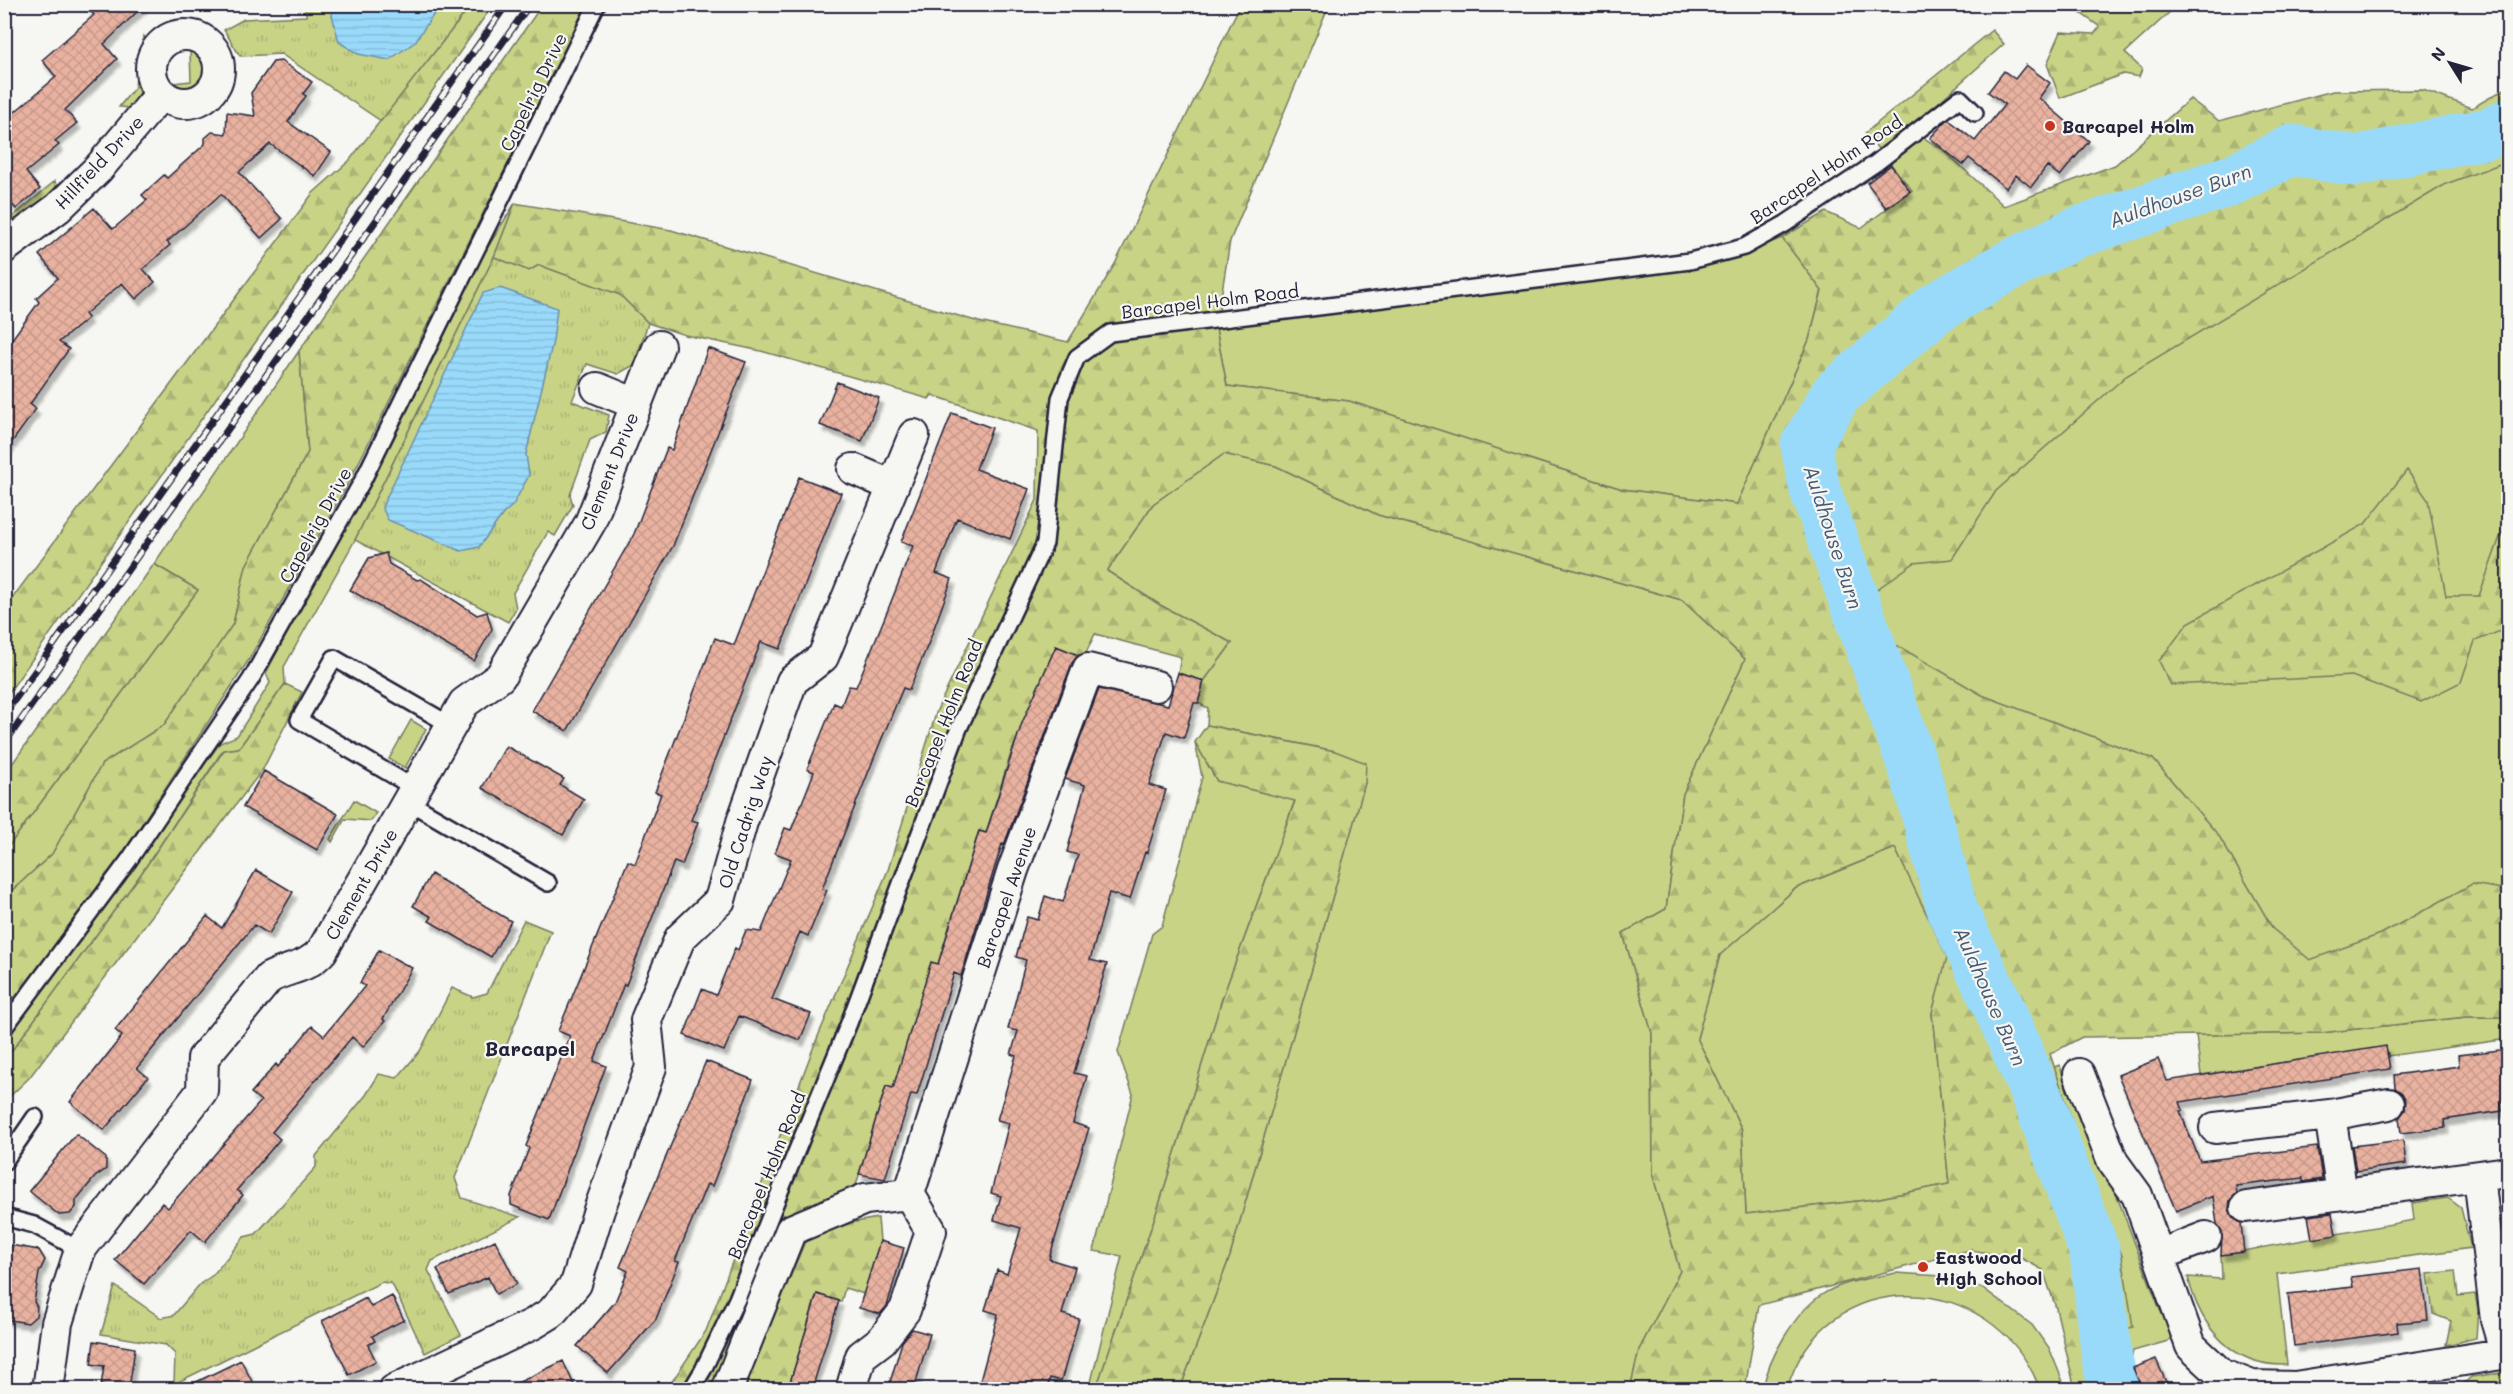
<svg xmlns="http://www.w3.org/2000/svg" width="2513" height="1394" font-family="Mali,sans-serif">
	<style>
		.grass { fill: #c8d386; stroke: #757a60; stroke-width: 1.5 }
		.forest { fill: url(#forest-firs); stroke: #757a60; stroke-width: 1.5; fill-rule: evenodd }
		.park { fill: url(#park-tufts); stroke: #757a60; stroke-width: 1.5 }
		.water { fill: url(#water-rules); stroke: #6990ae; stroke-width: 1.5 }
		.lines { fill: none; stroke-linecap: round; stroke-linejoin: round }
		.river { stroke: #99dafb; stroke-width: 51 }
		.building { fill: url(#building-cross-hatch); stroke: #22223b; stroke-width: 1.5; filter: url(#shadow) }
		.lane-casing { stroke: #22223b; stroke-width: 20 }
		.street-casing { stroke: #22223b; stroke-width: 34 }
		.lane { stroke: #f6f6f2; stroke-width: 15 }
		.street { stroke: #f6f6f2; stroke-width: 30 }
		.rail-casing { stroke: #22223b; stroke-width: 7 }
		.rail { stroke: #f6f6f2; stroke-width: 4.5; stroke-dasharray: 14; stroke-linecap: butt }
		.poi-dot { fill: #c8321e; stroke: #f6f6f2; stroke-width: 2 }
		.labels { text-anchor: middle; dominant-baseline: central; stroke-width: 4.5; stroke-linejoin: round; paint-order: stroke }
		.street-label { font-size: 18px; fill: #22223b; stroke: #f6f6f2 }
		.poi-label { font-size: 18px; font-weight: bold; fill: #22223b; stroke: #f6f6f2; text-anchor: start }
		.water-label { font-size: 20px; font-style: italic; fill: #465975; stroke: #f6f6f2 }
		.neighbourhood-label { font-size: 20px; font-weight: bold; fill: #22223b; stroke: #f6f6f2 }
	</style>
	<defs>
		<pattern id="forest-firs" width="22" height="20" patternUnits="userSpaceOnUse" patternTransform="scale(1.5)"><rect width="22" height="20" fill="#c8d386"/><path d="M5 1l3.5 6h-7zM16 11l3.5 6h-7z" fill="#acb575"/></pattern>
		<pattern id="park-tufts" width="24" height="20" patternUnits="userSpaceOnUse" patternTransform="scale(1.5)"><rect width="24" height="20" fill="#c8d386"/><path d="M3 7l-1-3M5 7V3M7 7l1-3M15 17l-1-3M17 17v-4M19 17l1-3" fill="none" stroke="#acb575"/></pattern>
		<pattern id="water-rules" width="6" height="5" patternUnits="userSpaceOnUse" patternTransform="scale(1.5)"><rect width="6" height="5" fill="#99dafb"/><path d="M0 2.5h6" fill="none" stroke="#84bbd8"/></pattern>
		<pattern id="building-cross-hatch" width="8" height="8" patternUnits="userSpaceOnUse" patternTransform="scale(1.5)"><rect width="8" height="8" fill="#e9b2a0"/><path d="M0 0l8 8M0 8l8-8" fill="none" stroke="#c8998b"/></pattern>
		<filter id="shadow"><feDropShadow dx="3.5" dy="6" stdDeviation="1.5" flood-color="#0004"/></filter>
	</defs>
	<rect width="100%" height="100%" fill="#f6f6f2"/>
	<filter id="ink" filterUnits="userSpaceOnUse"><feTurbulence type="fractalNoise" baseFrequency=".0167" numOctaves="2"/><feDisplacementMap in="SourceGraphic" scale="12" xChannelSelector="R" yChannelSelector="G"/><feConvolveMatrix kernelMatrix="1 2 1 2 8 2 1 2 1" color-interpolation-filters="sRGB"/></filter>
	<g filter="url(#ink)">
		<path class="grass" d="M144 36 148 43 141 64V91L130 108 119 107 135 87 137 64Z
			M186 41 202 48 212 73C206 86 195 90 182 94L172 88 173 83 191 81 190 51 171 52V48Z
			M2508 114V961L2052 1027 1807 596 1866 517Z
			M55 181 57 193 10 231 5 227 4 224Z
			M515 203 494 257 355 540 284 667 285 684 239 748 223 750 141 874 5 1060 4 1041 220 743 237 736 270 683 266 673 402 418 483 255Z
			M1782 238 1822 290 1809 340 1737 504 1622 489 1349 401 1227 386 1216 329 1429 297 1666 273 1723 261Z
			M299 351 308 452 246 566 233 624 164 725 102 764 52 854 5 897V851L198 590 154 564Z
			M1224 454 1276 466 1378 515 1682 600 1745 659 1683 794 1666 909 1623 933 1652 1033 1653 1176 1680 1271 1639 1350 1630 1389H1180L1230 1256 1365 783 1335 751 1207 725 1208 708 1198 703 1204 681 1232 643 1160 605 1107 571 1153 504Z
			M411 720 426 729 405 768 389 759Z
			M1195 742 1217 781 1295 800 1222 999 1160 1202 1096 1389 1089 1390 1122 1256 1094 1251 1133 1094 1118 1052 1152 934 1162 926 1202 777Z
			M354 800 376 813 371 821 345 819 332 842 330 839Z
			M1895 848 1948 957 1932 1013 1949 1184 1875 1199 1746 1214 1742 1130 1697 1038 1720 954 1796 888Z
			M2466 1017H2508V1039L2388 1056 2386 1047 2201 1075 2196 1035 2320 1033Z
			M2060 1065 2067 1091 2081 1101 2160 1310 2173 1334 2168 1341 2133 1351 2127 1376 2133 1389H2114L2107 1358 2106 1334 2122 1256 2088 1168 2054 1067Z
			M2448 1198 2461 1208 2471 1248 2277 1274 2287 1365C2233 1367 2200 1328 2188 1277L2222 1279 2221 1255 2414 1220 2412 1203Z
			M1896 1273 1956 1277 1984 1289 2032 1325 2050 1350 2066 1389H2030L2039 1387C1993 1268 1824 1262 1787 1389H1763C1768 1359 1794 1314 1820 1296 1841 1281 1872 1278 1896 1273Z"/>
		<path class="forest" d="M471 5H493L5 698V608L313 193 349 161Z
			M542 5H587L350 480 248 661 119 859 5 1017V897L52 854 102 764 164 725 233 624 246 566 308 452 299 351Z
			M1240 5H1329L1230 241 1216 329 1227 386 1349 401 1622 489 1737 504 1809 340 1822 291 1782 238 1826 212 1861 228 1912 190 1865 133 1992 30 2004 44 1909 129 1942 149 2004 206 2115 165 2190 99 2219 121 2333 91 2423 90 2472 108 2508 87V161L2446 184 2126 376 1996 491 1952 559 1914 563 1869 595 1886 639 1982 695 2153 759 2219 836 2273 929 2310 960 2381 934 2472 884 2508 890V1017H2466L2320 1033 2082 1037 2050 1054 2088 1168 2122 1256 2133 1327 2106 1334 2107 1358 2114 1389H2075L2056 1308 2043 1270 2021 1258 1970 1250 1759 1305 1745 1389H1630L1639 1350 1680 1271 1653 1176 1652 1033 1623 933 1666 909 1683 794 1745 659 1682 600 1378 515 1276 466 1224 454 1153 504 1107 571 1160 605 1232 643 1204 681 1178 673 1181 657 1095 634 1084 657 1056 646 1011 753 986 833 979 831 938 964 893 1088 886 1087 853 1195 786 1219 715 1389H667L706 1331 814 1046 888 870 937 710 1037 500 1038 431 932 395 929 399 761 351 685 335 648 323 619 295 539 265 529 271 494 257 515 203 671 230 979 322 1068 342 1115 264ZM1895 848 1947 957 1932 1013 1949 1184 1875 1199 1746 1214 1742 1130 1697 1038 1720 955 1796 888Z
			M2069 5H2175L2172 10 2125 53 2142 69 2139 77 2123 74 2060 98 2047 64 2061 32 2094 34 2100 27Z
			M2407 470 2428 500 2446 596H2479L2500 537 2508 535V628L2475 641 2461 682 2421 702 2352 676 2171 685 2159 661 2188 623 2365 524Z
			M154 564 198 590 5 851V774Z
			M285 684 302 692 263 769 29 1078 5 1101V1060L141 874 224 750 239 748Z
			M1207 725 1335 751 1366 763 1365 783 1230 1256 1180 1389H1096L1160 1202 1222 999 1295 801 1217 781 1195 742Z
			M878 1218 880 1241 864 1294 845 1288 841 1302 817 1294 788 1389 744 1390 806 1239 850 1223Z
			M2455 1271 2458 1296 2475 1294 2478 1309 2476 1338 2446 1345 2451 1321 2433 1314 2428 1274Z
			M2508 1372V1389H2458L2471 1377Z"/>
		<path class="park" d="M306 5H471L381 121 281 54 240 56 224 30 244 19 306 16Z
			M494 257 529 271 539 265 620 295 648 323 634 365 618 374 587 364 572 401 609 415 606 432 590 440 570 495 573 505 555 536 548 532 513 593 516 608 508 622 355 540Z
			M524 920 551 931 455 1178 462 1198 520 1217 432 1261 428 1270 461 1335 425 1353 392 1284 382 1282 174 1384 175 1354 166 1345 101 1334 115 1286 161 1318 174 1315 200 1284 213 1275 244 1237 256 1234 316 1167V1156L366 1095 379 1074 397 1078 420 1051 452 988 473 997 487 993Z"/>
		<path class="water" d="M334 5V4L440 5 415 42 389 60 358 54 339 42 332 15Z
			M500 288 557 308 553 341 526 454 529 475 513 505 503 514 479 547 461 551 388 520 382 507 483 293Z"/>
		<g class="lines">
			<path class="river" d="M2114 1390 2107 1358 2095 1253 2040 1104 1997 1003 1953 912 1916 775 1815 490 1806 445 1836 394 1936 308 1999 271 2073 234 2232 180 2292 150 2356 161 2489 133 2508 124"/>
		</g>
		<path class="building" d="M85 4H145L104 44 117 59 65 110 77 123 55 141 59 145 26 172 40 189 16 209 4 195V121L56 77 42 60 94 15Z
			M281 61 312 82 303 94 306 96 288 122 331 152 315 176 270 144 239 172 282 219 261 238 221 194 167 242 170 245 143 269 155 282 136 299 122 283 85 314 88 318 59 342 69 349 30 404 36 409 4 453V350L39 302 36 298 58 278 39 255 94 208 113 229 147 200 142 195 164 175 167 178 205 144V138L212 132 226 134 227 112 255 116 251 93 273 62Z
			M2026 65 2050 83 2039 98 2089 141 2060 176 2047 166 2031 187 2016 175 2006 188 1969 158 1963 165 1930 138 1948 119 1975 141 2005 104 1988 92 2004 71 2015 79Z
			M1891 165 1910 191 1886 208 1867 183Z
			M708 348 746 362 673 546 567 731 532 711 634 534 667 448 672 450Z
			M837 382 879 398 862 441 820 425Z
			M952 413 992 428 976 469 1029 489 1010 539 957 518 936 573 952 579 929 642 909 690 903 688 878 748 822 889 827 890 808 936 800 932 772 999 811 1014 800 1040 739 1016 724 1051 684 1035 702 989 716 995 735 948 738 950 746 930 761 932 791 859 775 853 785 828 791 830 807 790 814 772 807 769 834 703 841 706 849 686 856 687 889 607 913 546 901 542Z
			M799 477 841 493 780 649 761 642 691 820 698 822 682 865 674 862 626 985 624 984 594 1061 606 1066 549 1220 511 1205V1196L529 1148 526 1146 570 1036 558 1031 628 861 635 864 661 794 655 792 715 638 734 645Z
			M386 553 389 564 417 580 421 579 477 615 487 612 492 629 474 661 350 590 369 558Z
			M1056 646 1078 655 1072 663 1004 845 1002 844 961 976 954 973 917 1095 911 1094 885 1179 859 1174 886 1086 893 1088 931 962 938 964 979 831 986 833 1022 723Z
			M1178 673 1204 681 1198 703H1194L1184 738 1166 732 1149 785 1166 790 1147 853 1145 852 1130 899 1109 893 1090 960 1107 964 1074 1073 1087 1076 1073 1123 1089 1128 1049 1259 1075 1267 1062 1314 1079 1319 1061 1381 1050 1378 1047 1389H989L990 1384 980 1381 998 1314 985 1310 997 1270 1007 1274 1021 1228 994 1220 1001 1196 991 1193 1009 1123 997 1120 1016 1056 1011 1054 1018 1031 1008 1029 1026 960 1016 957 1027 917 1038 920 1045 896 1063 902 1078 855 1067 852 1085 785 1065 779 1099 689 1168 705Z
			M506 746 564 779 560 785 584 799 563 835 482 788Z
			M264 771 338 814 317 850 243 807Z
			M256 870 293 892 269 934 254 925 137 1068 148 1077 104 1130 70 1102 122 1036 115 1030 207 916 222 928Z
			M431 874 511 921 491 957 429 921 432 917 413 906Z
			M379 950 412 968 383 1019 385 1021 363 1047 352 1037 272 1132 280 1139 237 1190 243 1195 205 1242 191 1230 144 1284 115 1260 162 1203 168 1208 261 1101 251 1093 276 1064 278 1067 312 1026 324 1036 365 986 360 983Z
			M2386 1046 2390 1069 2180 1102 2183 1110 2180 1111 2200 1161 2317 1147 2322 1179 2303 1182V1178L2236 1186 2237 1193 2230 1200 2229 1209 2233 1218 2241 1223 2244 1252 2221 1255 2222 1231 2217 1224 2213 1196 2176 1211 2118 1075 2158 1059 2167 1081Z
			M2508 1049V1101L2501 1102 2502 1111 2444 1120 2445 1128 2401 1133 2399 1118 2405 1110 2406 1101 2402 1093 2395 1088 2394 1075 2459 1066 2458 1055Z
			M706 1061 753 1080 712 1186 707 1184 675 1261 679 1262 656 1319 608 1373 577 1346 615 1302 628 1271 620 1267Z
			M76 1134 106 1158V1169L95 1177 76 1200V1207L70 1214 59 1215 29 1191Z
			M2403 1140 2406 1164 2356 1171 2352 1146Z
			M2332 1213 2336 1235 2312 1239 2308 1216Z
			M495 1240 517 1284 496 1294 488 1277 449 1294 437 1269Z
			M880 1241 904 1248 887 1306 880 1314 859 1308Z
			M4 1244 39 1250 45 1260 39 1273 34 1302 37 1307 36 1316 28 1323 4 1319Z
			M2422 1269 2428 1320 2397 1323 2398 1332 2294 1346 2288 1294 2353 1287 2351 1277Z
			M817 1294 839 1301 812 1389H788Z
			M392 1296 404 1320 372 1336 375 1341 368 1345 376 1361 349 1375 322 1321 366 1298 371 1307Z
			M912 1329 930 1334 914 1389H888L902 1342Z
			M94 1341 135 1348 129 1389 101 1386 104 1366 91 1364Z
			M2156 1359 2169 1389H2142L2133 1368Z
			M241 1360 256 1389H182Z
			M563 1361 576 1389H505Z"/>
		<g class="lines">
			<g class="lane-casing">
				<path id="lane" d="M416 789 299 720 334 658 452 726
					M409 802 548 883
					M4 1028 129 860 251 679 363 480 597 4
					M4 1162 35 1117
					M4 1217 34 1225 80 1250
					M691 1390 703 1370 737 1299 783 1184 849 1023 959 728 1045 543 1060 398 1077 357 1110 333 1690 261 1744 247 1785 224 1876 163 1960 98 1975 113"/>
			</g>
			<g class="street-casing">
				<path id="street" d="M151 69a34 34 0 1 1 68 0a34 34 0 1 1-68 0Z
					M4 248 58 208 98 169 161 94
					M597 388 636 404
					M853 469 893 486
					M2079 1074 2113 1162 2137 1195 2191 1346 2221 1374 2252 1386 2295 1387 2508 1353
					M2330 1115 2342 1194
					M2215 1128 2330 1115 2389 1104
					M2479 1176 2496 1320 2506 1354
					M2246 1207 2508 1172
					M2159 1255 2206 1237
					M48 1390 57 1323 80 1250 202 1091 203 1058 269 978C289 967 306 969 322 951L464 703 500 677 590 523 659 346
					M394 1390 533 1324 551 1313 576 1284 599 1210 651 1067 646 1020 680 938 720 900 742 822 792 681 823 657 914 435
					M727 1390 791 1230 865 1199 909 1194 1013 870 1088 669 1156 686
					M851 1390 861 1356 882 1340 905 1310 931 1231 909 1194"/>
			</g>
			<use href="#lane" class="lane"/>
			<use href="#street" class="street"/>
			<g class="rail-casing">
				<path id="rail" d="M4 715 507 4
					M4 744 530 4"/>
			</g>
			<use href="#rail" class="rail"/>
		</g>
	</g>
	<g class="poi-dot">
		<circle cx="2050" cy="126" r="6"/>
		<circle cx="1923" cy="1267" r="6"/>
	</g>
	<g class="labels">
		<g class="street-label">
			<text transform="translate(533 92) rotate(-64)">Capelrig Drive</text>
			<text transform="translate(99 162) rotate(-47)">Hillfield Drive</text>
			<text transform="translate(1826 169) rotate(-34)">Barcapel Holm Road</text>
			<text transform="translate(1210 301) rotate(-7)">Barcapel Holm Road</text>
			<text transform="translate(609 471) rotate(-68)">Clement Drive</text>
			<text transform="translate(315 525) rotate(-61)">Capelrig Drive</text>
			<text transform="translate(943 723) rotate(-68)">Barcapel Holm Road</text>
			<text transform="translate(745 822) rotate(-72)">Old Cadrig Way</text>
			<text transform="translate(361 884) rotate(-60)">Clement Drive</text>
			<text transform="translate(1006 897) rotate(-71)">Barcapel Avenue</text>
			<text transform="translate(766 1175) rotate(-68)">Barcapel Holm Road</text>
		</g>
		<g class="poi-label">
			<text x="2062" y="126">Barcapel Holm</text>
			<text x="1935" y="1257">Eastwood<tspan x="1935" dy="21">High School</tspan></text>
		</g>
		<g class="water-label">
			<text transform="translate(2180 195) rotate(-20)">Auldhouse Burn</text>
			<text transform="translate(1834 537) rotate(72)">Auldhouse Burn</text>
			<text transform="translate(1991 996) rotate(66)">Auldhouse Burn</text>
		</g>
		<g class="neighbourhood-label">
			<text x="530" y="1048">Barcapel</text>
		</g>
	</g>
	<rect width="2513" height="1394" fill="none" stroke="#f6f6f2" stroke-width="24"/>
	<rect x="12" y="12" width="2489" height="1370" fill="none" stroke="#22223b" stroke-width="2" filter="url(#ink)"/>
	<g transform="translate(2450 63) rotate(307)" stroke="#f6f6f2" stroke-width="4.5" paint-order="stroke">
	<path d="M0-4.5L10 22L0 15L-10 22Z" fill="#22223b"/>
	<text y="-9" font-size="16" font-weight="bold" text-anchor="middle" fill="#22223b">N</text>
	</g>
</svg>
